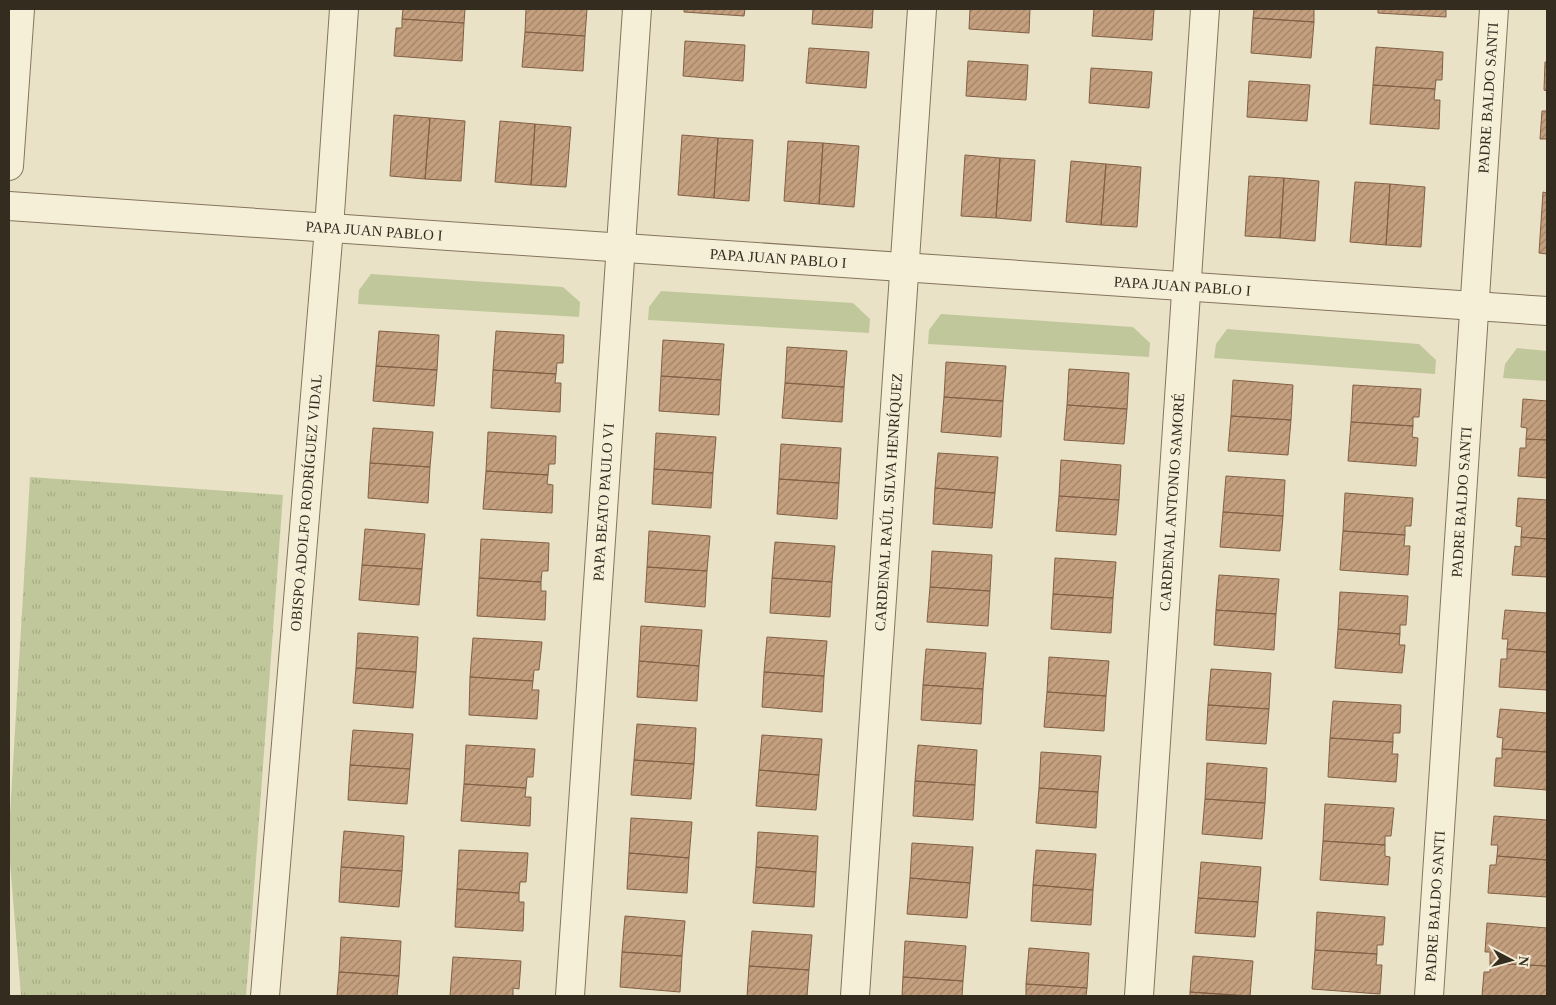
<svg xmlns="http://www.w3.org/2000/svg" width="1556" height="1005" font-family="'Times New Roman',serif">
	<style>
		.grass { fill: #c0c89b }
		.park { fill: url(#park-tufts) }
		.building { fill: url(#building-hatch); stroke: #816045 }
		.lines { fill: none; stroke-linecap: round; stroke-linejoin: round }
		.street-casing { stroke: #84745d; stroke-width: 30 }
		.street { stroke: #f6efd8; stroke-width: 28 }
		.labels { text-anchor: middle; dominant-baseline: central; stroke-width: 4.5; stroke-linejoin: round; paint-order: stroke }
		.street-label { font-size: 15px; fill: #352c20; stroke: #f2ecd5 }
	</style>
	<defs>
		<pattern id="park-tufts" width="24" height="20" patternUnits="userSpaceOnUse" patternTransform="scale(1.25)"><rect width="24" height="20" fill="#c0c89b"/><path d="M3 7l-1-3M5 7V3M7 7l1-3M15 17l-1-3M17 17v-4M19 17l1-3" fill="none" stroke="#a6ac85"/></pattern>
		<pattern id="building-hatch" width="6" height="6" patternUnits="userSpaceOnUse" patternTransform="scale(1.25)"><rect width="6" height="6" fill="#c5a07f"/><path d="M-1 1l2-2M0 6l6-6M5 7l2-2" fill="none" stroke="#a18368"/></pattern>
	</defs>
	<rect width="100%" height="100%" fill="#eae2c6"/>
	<path class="grass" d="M371 274 563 287 580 302 579 317 358 304 359 290Z
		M661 291 853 303 870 319 869 333 648 320 649 307Z
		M941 314 1133 327 1150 343 1149 357 928 344 929 330Z
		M1227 329 1419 344 1436 360 1435 374 1214 358 1216 344Z
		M1517 348 1547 351V381L1503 378 1505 364Z"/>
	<path class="park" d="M30 477 283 495 246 996H21L9 850V831Z"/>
	<path class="building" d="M403 9H465L464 23 402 19Z
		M526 9H587L585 36 525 32Z
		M684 9H745L744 16 684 12Z
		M813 9H873L872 28 812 24Z
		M970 9H1030L1029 33 969 29Z
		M1094 9H1154L1152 40 1092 36Z
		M1254 9H1314V22L1253 18Z
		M1378 9H1446V17L1378 13Z
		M1253 18 1314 22 1311 58 1251 53Z
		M402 19 464 23 462 61 394 56 396 28H402Z
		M525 32 585 36 583 71 522 67Z
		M685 41 745 45 743 81 683 76Z
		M1376 47 1443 52 1442 80H1436L1435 89 1373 85Z
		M809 48 869 52 866 88 806 83Z
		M968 61 1028 65 1026 100 966 96Z
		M1545 62H1547V91L1544 90Z
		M1091 68 1152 72 1149 108 1089 103Z
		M1249 81 1310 85 1307 121 1247 117Z
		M1373 85 1435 89 1434 100H1440L1439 129 1370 124Z
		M1542 111H1547V139H1540Z
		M394 115 430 118 425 179 390 176Z
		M430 118 465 121 461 181 425 179Z
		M500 121 535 124 531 185 495 182Z
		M535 124 571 127 566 187 531 185Z
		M682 135 718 138 714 198 678 195Z
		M718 138 753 140 749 201 714 198Z
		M788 141 823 143 819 204 784 201Z
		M823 143 859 146 854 207 819 204Z
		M965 155 1000 158 996 218 961 216Z
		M1000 158 1035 160 1031 221 996 218Z
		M1071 161 1106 164 1101 225 1066 222Z
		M1106 164 1141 167 1137 227 1101 225Z
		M1249 176 1284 178 1280 238 1245 236Z
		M1284 178 1319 181 1315 241 1280 238Z
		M1355 182 1390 184 1386 245 1350 242Z
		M1390 184 1425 187 1421 247 1386 245Z
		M1543 192 1547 193V254L1539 253Z
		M379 331 439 335 437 370 376 366Z
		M496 331 564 335 563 363H557L556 374 493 370Z
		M663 340 724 344 721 380 661 376Z
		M787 347 847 351 844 387 785 383Z
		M946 362 1006 366 1003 401 944 397Z
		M376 366 437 370 434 406 373 401Z
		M1069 369 1129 373 1127 409 1067 405Z
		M493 370 556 374 555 383H561L560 412 491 408Z
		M661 376 721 380 719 415 659 411Z
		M1233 380 1293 385 1291 420 1231 416Z
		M785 383 844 387 842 422 782 418Z
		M1353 385 1421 389 1419 417H1413V426L1351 422Z
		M944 397 1003 401 1001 437 941 432Z
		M1523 399 1547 401V440L1526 439 1527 428 1521 427Z
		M1067 405 1127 409 1124 444 1064 440Z
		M1231 416 1291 420 1288 455 1228 451Z
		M1351 422 1413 426 1412 437 1418 438 1416 466 1348 461Z
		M373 428 433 432 430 467 370 463Z
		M488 432 556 436 555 464H549L548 475 486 471Z
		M656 433 716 437 713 473 654 469Z
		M1526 439 1547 440V478L1518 476 1520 448H1526Z
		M781 444 841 448 839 483 779 479Z
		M938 453 998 457 995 493 935 488Z
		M1061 460 1121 465 1119 500 1059 496Z
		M370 463 430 467 428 503 368 498Z
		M654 469 713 473 711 508 652 504Z
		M486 471 548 475 547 484 553 485 552 513 483 509Z
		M1226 476 1285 480 1283 516 1223 512Z
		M779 479 839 483 837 519 777 514Z
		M935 488 995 493 992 528 933 524Z
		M1345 493 1413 498 1411 526H1405V535L1343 531Z
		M1059 496 1119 500 1116 535 1056 531Z
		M1518 498 1547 500V539L1521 537 1522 527 1516 526Z
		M1223 512 1283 516 1280 551 1220 547Z
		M365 529 425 534 422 569 362 565Z
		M649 531 710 536 707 571 647 567Z
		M1343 531 1405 535 1404 546H1410L1408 575 1340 570Z
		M1521 537 1547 539V577L1512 575 1515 546 1521 547Z
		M481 539 549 543 548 571H542L541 582 479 578Z
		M775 542 835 546 832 582 772 578Z
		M932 551 992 555 990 591 930 587Z
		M1055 558 1116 562 1113 598 1053 594Z
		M362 565 422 569 419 605 359 600Z
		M647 567 707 571 705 607 645 602Z
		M1219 575 1279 579 1276 614 1216 610Z
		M479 578 541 582V591H546L545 620 477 616Z
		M772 578 832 582 830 617 770 613Z
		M930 587 990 591 988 626 927 622Z
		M1340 592 1408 596 1406 625H1400V634L1338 629Z
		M1053 594 1113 598 1111 633 1051 629Z
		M1216 610 1276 614 1274 650 1214 645Z
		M1505 610 1547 613V652L1507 649 1508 639H1502Z
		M641 626 702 630 699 666 639 661Z
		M1338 629 1400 634 1399 645H1405L1402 673 1335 668Z
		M358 633 418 637 416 672 356 668Z
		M767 637 827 641 824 676 764 672Z
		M473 638 542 642 539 670H534L533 681 470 677Z
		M926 649 986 653 983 689 923 685Z
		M1507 649 1547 652V690L1499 687 1501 659H1507Z
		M1049 657 1109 661 1106 696 1047 692Z
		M639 661 699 666 697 701 637 697Z
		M356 668 416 672 413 708 353 703Z
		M1211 669 1271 673 1269 709 1208 705Z
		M764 672 824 676 822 712 762 707Z
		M470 677 533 681 532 690H539L537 719 469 715Z
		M923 685 983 689 981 724 921 720Z
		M1047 692 1106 696 1104 731 1044 727Z
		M1333 701 1401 705 1400 733H1393V742L1330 738Z
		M1208 705 1269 709 1266 744 1206 740Z
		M1500 709 1547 713V752L1502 749 1503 738 1497 737Z
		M637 724 696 728 694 764 634 760Z
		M353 730 413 734 410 769 350 765Z
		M762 735 822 739 819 775 759 770Z
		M1330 738 1393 742 1392 754H1398L1396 782 1328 777Z
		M466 745 535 749 533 777H527L526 788 464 784Z
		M918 745 977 750 975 785 915 781Z
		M1502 749 1547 752V790L1494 786 1496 758H1502Z
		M1041 752 1101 756 1098 792 1039 788Z
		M634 760 694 764 691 799 631 795Z
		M1207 763 1267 768 1265 803 1205 799Z
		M350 765 410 769 407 804 348 800Z
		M759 770 819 775 816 810 756 806Z
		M915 781 975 785 973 820 913 816Z
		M464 784 526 788 525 797H531L530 826 461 821Z
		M1039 788 1098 792 1096 828 1036 823Z
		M1205 799 1265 803 1262 839 1202 834Z
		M1325 804 1394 808 1391 836H1385V845L1323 841Z
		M1494 816 1547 820V860L1497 856 1498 845H1491Z
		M631 818 692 822 689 858 629 853Z
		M344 831 404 836 402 871 341 867Z
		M758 832 818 836 816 872 756 867Z
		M1323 841 1385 845V856L1390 857 1388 885 1320 880Z
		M912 843 973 847 970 883 910 878Z
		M459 850 528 853 526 882H520L519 893 457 889Z
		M1036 850 1096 854 1093 890 1033 885Z
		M629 853 689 858 687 893 627 889Z
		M1497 856 1547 860V897L1488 893 1490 865H1496Z
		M1201 862 1261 867 1258 902 1198 898Z
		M341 867 402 871 399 907 339 902Z
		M756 867 816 872 814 907 753 903Z
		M910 878 970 883 967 918 907 914Z
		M1033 885 1093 890 1091 925 1031 921Z
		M457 889 519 893V902H524L523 931 455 927Z
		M1198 898 1258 902 1255 937 1195 933Z
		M1317 912 1385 917 1383 945H1377V954L1315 950Z
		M625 916 685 921 682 956 622 952Z
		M1487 923 1547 928V966L1490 963V952H1485Z
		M752 931 812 935 809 970 749 966Z
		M341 937 401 941 399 976 339 972Z
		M905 941 966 946 963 981 903 977Z
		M1029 948 1089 953 1087 988 1026 984Z
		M1315 950 1377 954 1376 965H1382L1380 994 1312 989Z
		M622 952 682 956 680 992 620 987Z
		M1193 956 1253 961 1250 996 1190 992Z
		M453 957 521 961 519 989 513 988V996H450Z
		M1490 963 1547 966V996H1482L1484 972H1490Z
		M749 966 809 970 807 996H747Z
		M339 972 399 976 397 996H337Z
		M903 977 963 981 962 996H902Z
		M1026 984 1087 988 1086 996H1026Z
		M1190 992 1244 996H1190Z"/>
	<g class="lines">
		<g class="street-casing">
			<g id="street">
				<path d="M9 166 20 9"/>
				<path id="s1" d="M9 206 1547 311"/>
				<path id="s2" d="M265 996 329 228 344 9"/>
				<path id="s3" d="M570 996 637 9"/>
				<path id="s4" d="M855 996 922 9"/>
				<path id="s5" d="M1139 996 1205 9"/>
				<path id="s6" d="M1429 996 1494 9"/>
			</g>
		</g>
		<use href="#street" class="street"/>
	</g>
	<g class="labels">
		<g class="street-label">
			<text stroke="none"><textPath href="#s6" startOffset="900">PADRE BALDO SANTI</textPath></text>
			<text stroke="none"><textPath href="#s1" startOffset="366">PAPA JUAN PABLO I</textPath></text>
			<text stroke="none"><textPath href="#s1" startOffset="771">PAPA JUAN PABLO I</textPath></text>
			<text stroke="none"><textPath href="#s1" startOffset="1176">PAPA JUAN PABLO I</textPath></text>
			<text stroke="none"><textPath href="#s3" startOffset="495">PAPA BEATO PAULO VI</textPath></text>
			<text stroke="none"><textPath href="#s4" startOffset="495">CARDENAL RAÚL SILVA HENRÍQUEZ</textPath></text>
			<text stroke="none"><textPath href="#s5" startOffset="495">CARDENAL ANTONIO SAMORÉ</textPath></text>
			<text stroke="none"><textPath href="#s2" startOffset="495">OBISPO ADOLFO RODRÍGUEZ VIDAL</textPath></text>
			<text stroke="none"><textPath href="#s6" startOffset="495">PADRE BALDO SANTI</textPath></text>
			<text stroke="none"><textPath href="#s6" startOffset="90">PADRE BALDO SANTI</textPath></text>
		</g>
	</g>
	<rect width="1556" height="1005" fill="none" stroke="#352c20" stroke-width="20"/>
	<g transform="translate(1511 960) rotate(96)" stroke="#f2ecd5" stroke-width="4" paint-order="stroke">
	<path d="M0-4L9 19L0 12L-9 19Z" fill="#352c20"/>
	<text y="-8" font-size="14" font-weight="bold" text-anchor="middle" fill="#352c20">N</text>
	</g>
</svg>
